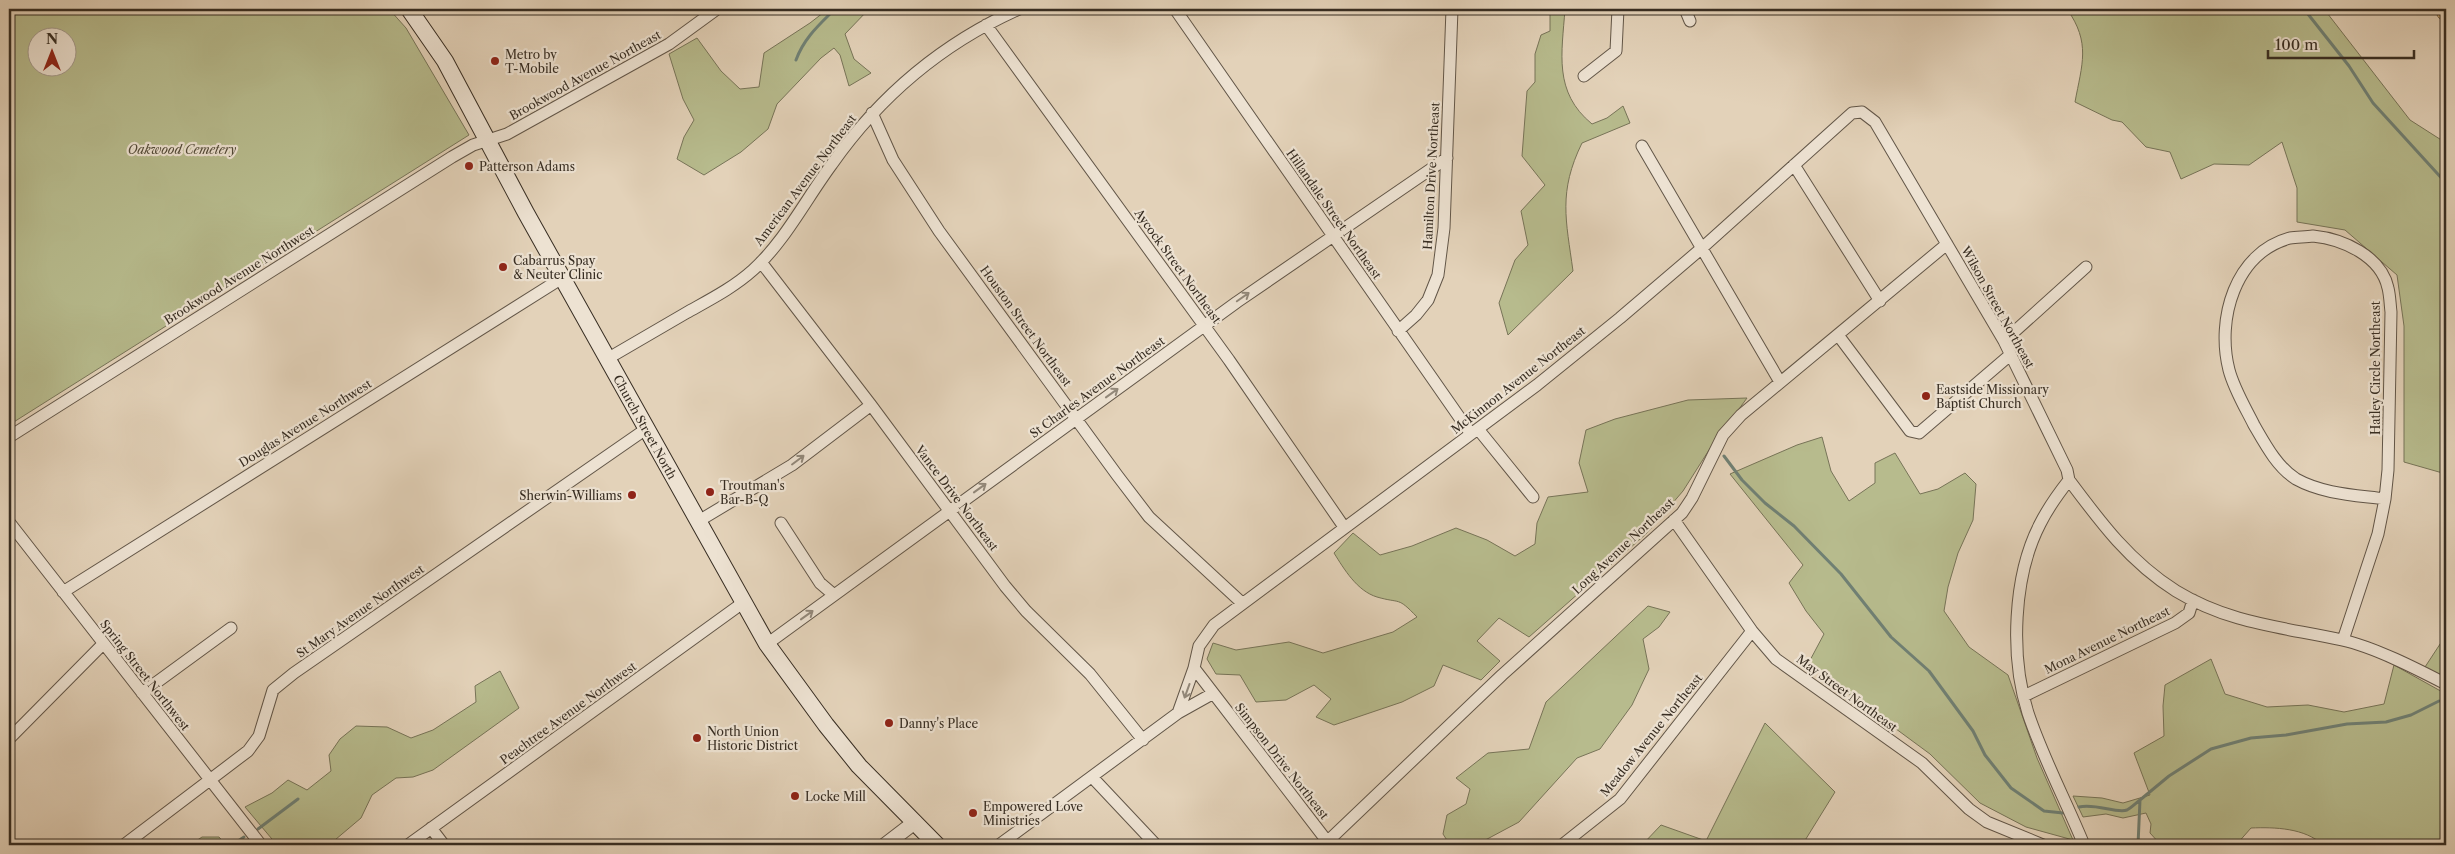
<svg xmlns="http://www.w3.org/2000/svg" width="2455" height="854" font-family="'Libre Caslon Text',serif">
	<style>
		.green { fill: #b7bb8d; stroke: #777458; fill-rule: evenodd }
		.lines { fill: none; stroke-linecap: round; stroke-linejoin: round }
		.stream { stroke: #708074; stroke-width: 3 }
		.minor-casing { stroke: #625648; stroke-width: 13 }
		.tertiary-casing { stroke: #625648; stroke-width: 16 }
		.secondary-casing { stroke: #372d22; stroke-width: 18 }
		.primary-casing { stroke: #372d22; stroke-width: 19 }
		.minor { stroke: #ede2d2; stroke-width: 11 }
		.tertiary { stroke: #ede2d2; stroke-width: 14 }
		.secondary { stroke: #ede2d2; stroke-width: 16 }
		.primary { stroke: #e2b97c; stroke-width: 18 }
		.oneway { stroke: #92887a }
		.poi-dot { fill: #8f2418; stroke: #ede2d2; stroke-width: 2 }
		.labels { text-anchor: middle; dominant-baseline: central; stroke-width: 4.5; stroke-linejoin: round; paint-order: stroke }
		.poi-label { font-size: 12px; fill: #372d22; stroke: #ede2d2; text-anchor: start }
		.street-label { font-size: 12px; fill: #372d22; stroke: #ede2d2 }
		.park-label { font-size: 12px; font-style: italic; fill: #514937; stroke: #ede2d2 }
	</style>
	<rect width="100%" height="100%" fill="#e3d2b9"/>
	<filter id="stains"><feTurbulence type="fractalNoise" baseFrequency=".004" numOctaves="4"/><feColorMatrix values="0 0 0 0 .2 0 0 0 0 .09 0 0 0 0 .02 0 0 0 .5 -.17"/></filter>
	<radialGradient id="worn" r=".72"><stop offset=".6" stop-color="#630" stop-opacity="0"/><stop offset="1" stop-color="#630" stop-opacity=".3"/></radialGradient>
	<path class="green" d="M9 9H389L406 28 469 135 9 425ZM38 38H68V68H38Z
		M828 9H869L845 34 854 59 871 73 849 86 840 55 834 48 821 58 777 104 768 129 741 152 704 175 677 159 684 137 694 120 683 99 669 54 697 38 721 71 740 89 759 87 764 53 810 23Z
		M1550 9H1565C1562 53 1553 92 1592 124L1607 118 1623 106 1630 123 1582 143C1558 192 1566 220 1573 271L1508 335 1499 303 1515 260 1528 245 1521 211 1545 185 1522 156 1527 91 1535 82V54L1541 35 1550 31Z
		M2067 9H2324L2410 120 2446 143V474L2404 462V326L2397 275 2345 230 2297 222V188L2282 142 2249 165 2214 164 2181 179 2170 152 2146 147 2122 122 2112 120 2075 102C2082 64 2091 43 2067 9Z
		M1747 398 1709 450 1683 491 1647 533 1529 637 1499 618 1477 641 1500 661 1481 680 1443 665 1434 686 1402 702 1334 725 1316 717 1331 699 1314 685 1286 700 1256 702 1240 675 1216 674 1207 659 1213 643 1236 650 1289 642 1323 653 1393 632 1417 617C1397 596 1401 604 1377 597 1357 591 1344 569 1334 553L1353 533 1380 555 1412 546 1456 528 1487 540 1515 556 1535 544 1537 523 1548 497 1588 492 1579 463 1586 430 1615 419 1688 400Z
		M1822 437 1831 471 1849 501 1875 483V463L1895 453 1920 494 1938 489 1965 473 1976 484 1973 520 1958 553 1948 587 1944 611 1969 647 2008 675 2037 758 2073 840 2026 827 1980 803 1930 754 1808 664 1824 634 1806 611 1789 583 1803 565 1730 474 1797 445Z
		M1648 606 1670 612 1659 627 1643 639 1649 669 1632 705 1600 749 1577 758 1519 822 1476 845H1450L1443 834 1447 815 1466 804 1470 789 1456 778 1488 753 1529 749 1546 702Z
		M2446 635V680L2425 667Z
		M2211 659 2225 694 2267 707 2308 705 2344 712 2384 704 2394 665 2446 694V845H2323C2305 828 2275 827 2251 828L2236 845H2161L2150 833 2151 824 2146 813 2123 818 2106 814 2083 817 2073 796 2102 798 2123 803 2150 795 2134 753 2164 736 2163 706 2165 685Z
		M500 671 519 708 433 770 413 777 396 778 372 795 361 818 329 845H277L245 807 272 793 288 780 307 790 331 771 329 755 340 739 356 726 387 727 411 738 433 730 476 702 475 686Z
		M1765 723 1835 792 1804 842 1808 845H1642L1661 825 1706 841Z
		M202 837H219L226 845H190Z"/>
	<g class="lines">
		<path class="stream" d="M2304 9 2349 66 2373 103 2446 183
			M796 60C804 38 819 25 835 9
			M1724 456 1742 480 1765 503 1794 526 1841 574 1891 637 1929 671 1973 731 1985 755 2011 788 2044 811 2063 813
			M2079 807C2096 803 2117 814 2127 810 2131 808 2136 803 2140 800
			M258 829 298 799
			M232 845 244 837
			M2138 845 2140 800 2169 776 2211 749 2251 738 2286 735 2347 724 2386 722 2411 715 2439 701"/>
		<g class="minor-casing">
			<path id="minor" d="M1175 9 1471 434
				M1685 9 1690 21
				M986 25 1229 360 1344 527
				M1584 76 1616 51 1618 9
				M872 113 893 160 939 231 1117 475 1149 517 1242 603
				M1642 146 1780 382
				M1794 165 1880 301
				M2313 236C2343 239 2381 256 2388 288 2390 296 2390 304 2391 312L2388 470 2385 499C2355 495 2323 494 2296 479 2277 467 2265 444 2254 425 2245 407 2234 389 2229 370 2216 319 2235 253 2290 238 2297 237 2306 237 2313 236Z
				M761 262 871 405 1005 586 1026 611 1090 674 1143 740
				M1398 331 1416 315 1428 300 1438 275 1444 228 1452 9
				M1838 335 1910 431 1919 433 2010 355
				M2004 341 2086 267
				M607 359C633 344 660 328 686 313 709 300 733 288 753 270 785 241 806 199 832 164 880 96 943 43 1019 9
				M1478 429 1533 497
				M9 437 452 157 473 145 507 134 669 44 717 9
				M2069 480C2058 494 2048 508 2040 524 2013 576 2010 657 2028 713 2043 758 2066 801 2084 845
				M1674 520 1752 631 1776 659 1922 763 1969 809 1987 822 2043 845
				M9 522 261 845
				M697 522 792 465 871 405
				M781 523 820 583 834 595
				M63 592 562 278
				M2343 640 2378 534 2385 499
				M767 644 1237 302 1447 158
				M142 693 231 628
				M2024 696 2175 623 2189 613 2193 600
				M1178 713 1194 668
				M9 739 103 644
				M1092 777 1156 845
				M431 828 444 845
				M1327 842 1502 675 1682 513 1692 498 1723 435 1741 415 1947 244
				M124 845 248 751 259 736 273 690 294 673 646 429
				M408 845 744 602
				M999 845 1178 713 1212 694
				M1330 845 1194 668 1199 646 1214 625 1537 385 1620 318 1702 248 1852 113 1862 112 1875 122 2004 341 2067 470 2069 480C2101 523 2130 562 2176 591 2230 624 2283 627 2342 640 2374 647 2417 669 2446 684
				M1562 845 1620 799 1752 631"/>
		</g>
		<g class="tertiary-casing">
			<path id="tertiary" d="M885 845 915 822"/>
		</g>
		<g class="secondary-casing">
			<path id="secondary" d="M409 9 445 61 526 213 767 644 826 725 859 766 937 845"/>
		</g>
		<g class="primary-casing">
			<path id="primary" d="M2444 9 2446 12"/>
		</g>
		<use href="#minor" class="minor"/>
		<use href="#tertiary" class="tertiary"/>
		<use href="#secondary" class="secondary"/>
		<use href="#primary" class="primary"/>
	</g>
	<defs><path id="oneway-shaft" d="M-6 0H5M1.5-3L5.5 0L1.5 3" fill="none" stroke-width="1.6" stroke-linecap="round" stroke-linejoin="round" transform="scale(1.25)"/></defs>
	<g class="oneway">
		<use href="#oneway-shaft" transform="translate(1243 297) rotate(-35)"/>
		<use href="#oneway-shaft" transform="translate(1112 393) rotate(-36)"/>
		<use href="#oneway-shaft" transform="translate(798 460) rotate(-37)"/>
		<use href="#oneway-shaft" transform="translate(980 488) rotate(-36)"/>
		<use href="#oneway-shaft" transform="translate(807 615) rotate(-36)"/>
		<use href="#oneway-shaft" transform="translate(1187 691) rotate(110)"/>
	</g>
	<g class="poi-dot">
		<circle cx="495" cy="61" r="5"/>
		<circle cx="469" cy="166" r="5"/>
		<circle cx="503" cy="267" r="5"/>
		<circle cx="1926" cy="396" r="5"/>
		<circle cx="710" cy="492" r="5"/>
		<circle cx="632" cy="495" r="5"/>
		<circle cx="889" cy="723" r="5"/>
		<circle cx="697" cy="738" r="5"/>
		<circle cx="795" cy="796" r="5"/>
		<circle cx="973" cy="813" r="5"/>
	</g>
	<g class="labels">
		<g class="poi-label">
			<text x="505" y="54">Metro by<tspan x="505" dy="14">T-Mobile</tspan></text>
			<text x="479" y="166">Patterson Adams</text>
			<text x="513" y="260">Cabarrus Spay<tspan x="513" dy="14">&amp; Neuter Clinic</tspan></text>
			<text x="1936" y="389">Eastside Missionary<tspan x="1936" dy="14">Baptist Church</tspan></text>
			<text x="720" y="485">Troutman's<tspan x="720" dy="14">Bar-B-Q</tspan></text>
			<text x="622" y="495" text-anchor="end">Sherwin-Williams</text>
			<text x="899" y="723">Danny's Place</text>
			<text x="707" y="731">North Union<tspan x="707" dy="14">Historic District</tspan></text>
			<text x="805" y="796">Locke Mill</text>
			<text x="983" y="806">Empowered Love<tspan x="983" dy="14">Ministries</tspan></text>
		</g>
		<g class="street-label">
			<text transform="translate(585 75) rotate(-29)">Brookwood Avenue Northeast</text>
			<text transform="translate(1431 176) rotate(-87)">Hamilton Drive Northeast</text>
			<text transform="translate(805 180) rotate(-53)">American Avenue Northeast</text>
			<text transform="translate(1334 214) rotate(55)">Hillandale Street Northeast</text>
			<text transform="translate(1178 266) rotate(54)">Aycock Street Northeast</text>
			<text transform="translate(239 275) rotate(-32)">Brookwood Avenue Northwest</text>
			<text transform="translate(1998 307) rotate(61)">Wilson Street Northeast</text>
			<text transform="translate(1026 326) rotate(54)">Houston Street Northeast</text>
			<text transform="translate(2375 368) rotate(-90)">Hatley Circle Northeast</text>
			<text transform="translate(1518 380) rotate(-38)">McKinnon Avenue Northeast</text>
			<text transform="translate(1097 387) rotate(-36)">St Charles Avenue Northeast</text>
			<text transform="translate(305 423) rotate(-32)">Douglas Avenue Northwest</text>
			<text transform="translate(645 427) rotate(61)">Church Street North</text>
			<text transform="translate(957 498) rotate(53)">Vance Drive Northeast</text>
			<text transform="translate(1623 546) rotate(-43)">Long Avenue Northeast</text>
			<text transform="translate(360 611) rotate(-35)">St Mary Avenue Northwest</text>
			<text transform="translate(2107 640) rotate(-26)">Mona Avenue Northeast</text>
			<text transform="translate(145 675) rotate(52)">Spring Street Northwest</text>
			<text transform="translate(1847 693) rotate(36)">May Street Northeast</text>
			<text transform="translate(568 713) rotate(-36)">Peachtree Avenue Northwest</text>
			<text transform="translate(1651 735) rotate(-51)">Meadow Avenue Northeast</text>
			<text transform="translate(1282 761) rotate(52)">Simpson Drive Northeast</text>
		</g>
		<g class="park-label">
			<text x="182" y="149">Oakwood Cemetery</text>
		</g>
	</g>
	<rect width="2455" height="854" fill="none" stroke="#e3d2b9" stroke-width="30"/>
	<rect x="10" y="10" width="2435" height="834" fill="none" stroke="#372d22" stroke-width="2.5"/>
	<rect x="15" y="15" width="2425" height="824" fill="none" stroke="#372d22"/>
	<g transform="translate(52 52)"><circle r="24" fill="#ede2d2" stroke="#a49a8c"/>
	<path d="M0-4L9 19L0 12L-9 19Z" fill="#8f2418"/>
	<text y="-8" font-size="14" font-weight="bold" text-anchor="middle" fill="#372d22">N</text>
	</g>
	<path d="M2268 50v8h146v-8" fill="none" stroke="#372d22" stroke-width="2.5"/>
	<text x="2275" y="50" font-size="15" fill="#372d22" stroke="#ede2d2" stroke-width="4" paint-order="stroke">100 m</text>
	<rect width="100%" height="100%" filter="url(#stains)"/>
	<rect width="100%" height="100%" fill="url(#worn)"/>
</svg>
